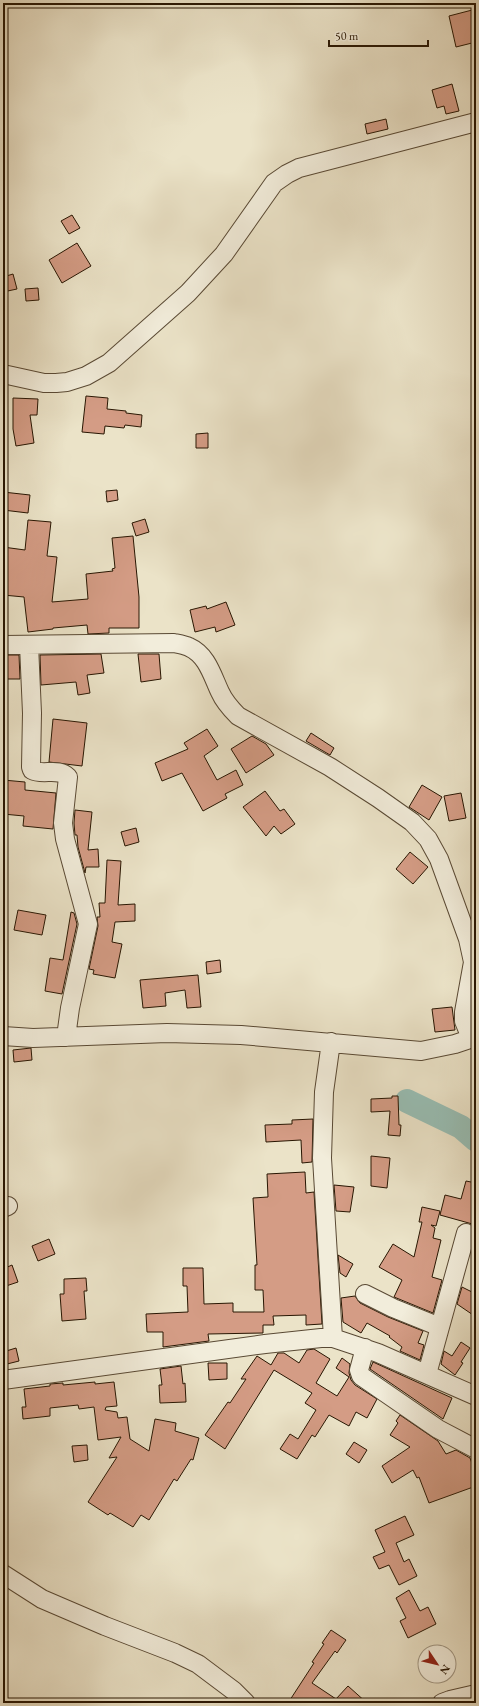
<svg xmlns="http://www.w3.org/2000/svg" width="479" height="1706" font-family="'EB Garamond',serif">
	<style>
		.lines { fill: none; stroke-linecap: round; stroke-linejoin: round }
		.river { stroke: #98beb4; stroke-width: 24 }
		.building { fill: #d49c85; stroke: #281602 }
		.minor-casing { stroke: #594934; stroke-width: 20 }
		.minor { stroke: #f2eddb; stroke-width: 18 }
	</style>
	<rect width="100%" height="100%" fill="#ebe3c8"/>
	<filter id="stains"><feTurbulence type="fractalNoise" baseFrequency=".005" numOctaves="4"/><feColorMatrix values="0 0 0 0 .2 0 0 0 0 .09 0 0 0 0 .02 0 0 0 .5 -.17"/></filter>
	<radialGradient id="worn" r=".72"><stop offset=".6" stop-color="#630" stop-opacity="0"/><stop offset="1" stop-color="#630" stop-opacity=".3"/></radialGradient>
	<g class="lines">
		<path class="river" d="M407 1101 461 1127 476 1140"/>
	</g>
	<path class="building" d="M476 9V42L456 47 449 16Z
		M452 84 459 111 446 114 444 106 437 108 432 90Z
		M386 119 388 129 367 134 365 124Z
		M72 215 80 228 69 234 61 221Z
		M77 243 91 266 62 283 49 260Z
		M13 274 17 289 3 292V277Z
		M38 288 39 300 26 301 25 289Z
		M86 396 108 398 107 409 126 411V413L142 415 141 427 125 425 124 428 105 426 104 434 82 432Z
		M13 398 38 399 37 415H30L34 443 16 446 13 429Z
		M208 433V448H196V434Z
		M117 490 118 500 107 502 106 491Z
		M3 492 30 495 28 513 3 510Z
		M145 519 149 532 136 536 132 523Z
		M28 520 51 522 47 556 57 557 52 602 88 599 86 574 113 571 112 569 115 568 112 538 133 536 139 597V628H109V633L88 634 87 625 53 628V629L28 632 24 597 3 595V547L25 550Z
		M226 602 235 625 216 632 215 627 195 632 190 610 206 606 207 609Z
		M101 654 104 673 87 675 90 693 78 695 76 682 41 685 40 655Z
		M138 654H159L161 679 141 682Z
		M3 655H19L20 679H3Z
		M53 719 87 723 82 766 49 762Z
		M207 729 218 746 204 756 217 780 236 770 243 785 225 794 227 798 203 811 182 773 162 781 155 763 188 749 184 743Z
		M311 733 334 748 330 755 306 741Z
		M252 736 266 744 274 755 246 773 231 749Z
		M3 780 25 782V790L56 793 53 829 23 826 24 816 3 814Z
		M422 785 442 797 429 820 409 807Z
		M265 791 280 811 284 809 295 824 281 834 274 826 266 836 243 807Z
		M461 793 466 818 449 821 444 796Z
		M75 810 92 812 88 850 98 849 99 867H86L85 873 78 847 77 835H75L74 823Z
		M136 828 139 842 125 846 121 832Z
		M410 852 428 867 413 884 396 869Z
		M107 860 121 861 118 905 135 904V921L115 922 112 942 122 944 115 978 93 974 94 970 89 969 98 926 97 917H100L99 903H105Z
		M18 910 46 915 42 935 14 930Z
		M71 912 74 913 77 924 62 994 45 991 50 958 63 960Z
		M220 960 221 972 207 974 206 962Z
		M198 975 201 1007 187 1008 185 990 165 993 166 1006 143 1008 140 980Z
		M452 1007 455 1030 435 1032 432 1009Z
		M31 1048 32 1060 14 1062 13 1050Z
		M392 1096H398L399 1125H401L400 1136 388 1135 390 1111 371 1112V1099L392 1098Z
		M313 1119 312 1162 302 1163 301 1140 266 1142 265 1125 292 1124V1120Z
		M371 1156 390 1158 387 1188 371 1186Z
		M305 1172 306 1193 314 1192 322 1324 306 1325V1315L273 1316 274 1325H263V1333L208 1334 209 1341 163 1347V1332H147L146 1314 188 1312 187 1286H183V1268H203L204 1304 233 1303V1312H264L263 1290H255V1265H257L253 1198 268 1197 267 1174Z
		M466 1181 476 1183V1225L440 1215 445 1195 461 1199Z
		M334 1185 354 1187 350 1212 336 1211Z
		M422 1207 440 1211 436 1226 431 1225 435 1228 433 1238 441 1240 432 1277 442 1280 433 1313 394 1297 402 1280 379 1267 393 1244 414 1257 422 1222H419Z
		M49 1239 55 1254 38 1261 32 1246Z
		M338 1255 353 1264 346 1277 340 1273Z
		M12 1265 18 1282 3 1287V1269Z
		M86 1278 87 1291H84L86 1319 62 1321 60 1294H64V1279Z
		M462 1287 476 1294V1317L457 1304Z
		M355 1296 360 1303 388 1317 423 1331 418 1343 424 1345 420 1360 400 1351 402 1347 389 1337 390 1336 367 1323 361 1333 343 1322 341 1298Z
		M461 1342 470 1348 461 1362 463 1363 455 1375 441 1364 444 1351 452 1356Z
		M16 1348 19 1361 3 1365V1352Z
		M314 1349 330 1359 316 1383 337 1396 349 1377 336 1368 342 1358 350 1364 349 1373 351 1380 355 1385 377 1399 367 1418 356 1412 349 1426 329 1415 315 1437 312 1435 297 1459 280 1449 290 1434 298 1439 316 1410 305 1403 312 1393 274 1370 225 1449 205 1435 228 1402 230 1403 246 1379H241L257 1356 271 1365 278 1353H284L299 1363 307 1350Z
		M373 1362 452 1398 443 1419 370 1369Z
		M208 1363H227V1379L209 1380Z
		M181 1366 183 1384 185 1383 186 1402 160 1403 159 1385H162L160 1369Z
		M95 1382V1384L114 1382 117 1406 106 1407 105 1410 117 1412 118 1418 127 1417 130 1439 149 1451 155 1419 176 1423 175 1431 199 1438 193 1460 191 1459 177 1481 174 1479 149 1520 141 1515 133 1527 110 1513 108 1515 88 1502 117 1457 109 1458 121 1437 98 1440 94 1407 79 1409 78 1405 50 1408V1416L23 1419 22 1407H26L24 1389 50 1386V1384L63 1383V1385Z
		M400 1415 438 1441 446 1454 456 1450 470 1458 476 1474V1486L429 1503 419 1477 417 1478 413 1470 392 1483 382 1466 410 1447 390 1435 398 1423 396 1421Z
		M354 1442 367 1450 359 1463 346 1454Z
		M87 1445 88 1460 74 1462 72 1446Z
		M405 1516 414 1535 396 1543 404 1562 409 1559 417 1576 399 1585 389 1565 379 1569 373 1557 385 1552 375 1530Z
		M409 1590 420 1611 428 1607 436 1624 408 1638 400 1621 406 1618 396 1598Z
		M331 1630 346 1640 337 1653 335 1651 312 1683 336 1699 348 1686 367 1703H288L314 1663 312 1662 324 1644 322 1643Z"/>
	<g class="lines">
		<g class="minor-casing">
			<path id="minor" d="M3 374 44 383H56L67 382 86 376 109 363 188 293 224 254 274 183 287 174 299 168 476 122
				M3 645 174 643C179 644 185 645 189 647 207 655 212 675 220 692 224 701 231 709 238 716L330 767 378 798 412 822 428 839 439 859 468 939 473 962 464 1012V1021L471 1038
				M29 645 32 713 31 767 32 770C43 776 58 767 68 777L63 823 65 839 88 924 70 1008 66 1037
				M3 1036 33 1038 167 1033 241 1035 421 1051 455 1044 476 1037
				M331 1042 324 1092 322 1158 333 1338
				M3 1208 8 1206
				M365 1294 393 1308 440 1327
				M365 1348 359 1370 361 1376 438 1429 476 1449
				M427 1374 466 1233
				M3 1380 265 1344 321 1338H333L378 1353 476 1396
				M3 1574 42 1599 105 1626 175 1653 198 1664 234 1691 246 1703
				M442 1703 450 1700 476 1694"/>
		</g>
		<use href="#minor" class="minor"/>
	</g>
	<rect width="479" height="1706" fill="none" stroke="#ebe3c8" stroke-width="16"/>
	<rect x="4" y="4" width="471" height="1698" fill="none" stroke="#281602" stroke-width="2"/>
	<rect x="8" y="8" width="463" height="1690" fill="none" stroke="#281602"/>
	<g transform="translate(437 1664) rotate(125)"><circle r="19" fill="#f2eddb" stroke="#a19784"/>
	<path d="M0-3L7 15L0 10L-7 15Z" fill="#8f2418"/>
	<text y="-6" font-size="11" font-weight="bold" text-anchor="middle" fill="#281602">N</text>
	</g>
	<path d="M329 40v6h99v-6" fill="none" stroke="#281602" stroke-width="2"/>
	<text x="335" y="40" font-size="12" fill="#281602" stroke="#f2eddb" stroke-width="3" paint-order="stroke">50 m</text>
	<rect width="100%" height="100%" filter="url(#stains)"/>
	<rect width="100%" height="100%" fill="url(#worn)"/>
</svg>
